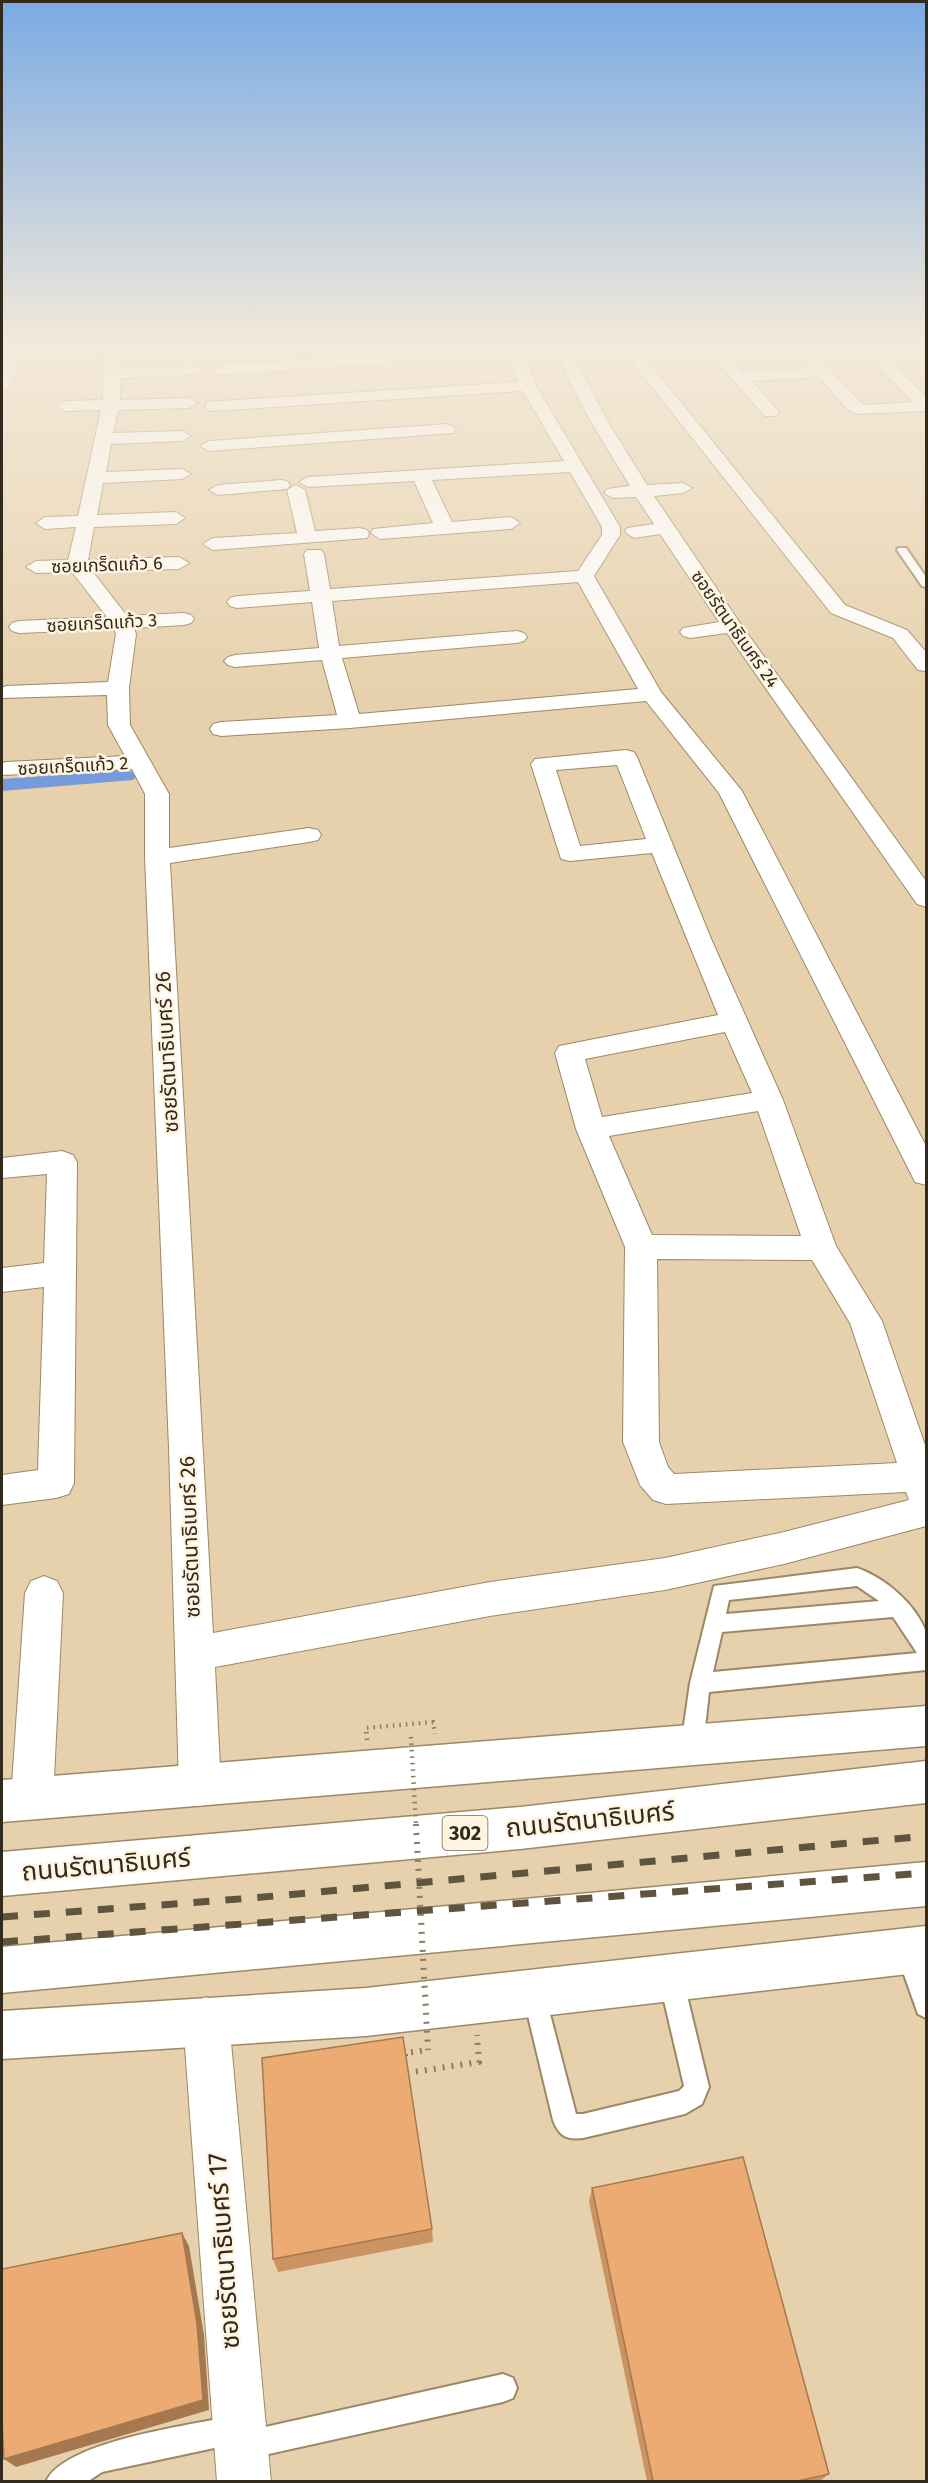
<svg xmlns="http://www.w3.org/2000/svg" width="928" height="2483" font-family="'Fira Sans','Noto Sans Thai',sans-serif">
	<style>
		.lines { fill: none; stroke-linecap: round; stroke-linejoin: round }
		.canal { fill: #769bdd; fill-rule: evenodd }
		.service-casing { stroke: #9c8865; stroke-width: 4 }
		.minor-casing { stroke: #9c8865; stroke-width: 2 }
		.secondary-casing { stroke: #9c8865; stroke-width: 3 }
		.primary-casing { stroke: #9c8865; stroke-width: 3 }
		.path-far1 { stroke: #8b7d63; stroke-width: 4.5; stroke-dasharray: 1.5 5; stroke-linecap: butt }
		.path { stroke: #8b7d63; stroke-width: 6; stroke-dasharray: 2 7; stroke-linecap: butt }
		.service { fill: #fff; fill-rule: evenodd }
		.minor { fill: #fff; fill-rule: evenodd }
		.secondary { fill: #fff; fill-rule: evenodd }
		.primary { fill: #fff; fill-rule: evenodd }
		.rail { stroke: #5f5440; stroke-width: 7; stroke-dasharray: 16 16; stroke-linecap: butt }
		.path-bridge-far1 { stroke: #8b7d63; stroke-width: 4.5; stroke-dasharray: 1.5 5; stroke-linecap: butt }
		.path-bridge { stroke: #8b7d63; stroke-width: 6; stroke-dasharray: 2 7; stroke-linecap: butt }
		.wall { fill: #cb9362 }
		.shaded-wall { fill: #a57850 }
		.building { fill: #ecab72; stroke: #a57850; stroke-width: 1.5 }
		.labels { text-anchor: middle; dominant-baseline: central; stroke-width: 5; stroke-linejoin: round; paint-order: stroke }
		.far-street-label { font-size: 18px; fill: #322a1c; stroke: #fef4e1 }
		.shield { fill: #fef4e1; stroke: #6f6757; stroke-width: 1.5 }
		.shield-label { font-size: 20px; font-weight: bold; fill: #322a1c }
		.street-label { font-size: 21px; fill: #322a1c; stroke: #fef4e1 }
		.near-street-label { font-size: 26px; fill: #322a1c; stroke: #fef4e1 }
	</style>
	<rect width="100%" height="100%" fill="#e6d1ac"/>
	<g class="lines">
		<path class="canal" d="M126 770 133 772 137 776 133 780 2 791V779Z"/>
		<g class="service-casing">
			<path id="service" d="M898 548H906L926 577V587L922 586 897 550Z
				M857 1568C885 1578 915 1603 926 1632 928 1642 926 1659 926 1670L709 1692 703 1746 699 1753 692 1756 685 1753 681 1746 690 1683 714 1586ZM857 1586 879 1601 726 1614 729 1600ZM893 1617 917 1653 713 1672 722 1632Z
				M908 1940 916 1944 926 1973V2018L918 2014 896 1952 900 1944Z
				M671 1967 679 1971 683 1979 709 2087 702 2104 685 2114 583 2138C566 2140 559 2136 553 2120L523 1995 527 1987 535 1983 543 1987 576 2114H583L679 2091 684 2086 659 1979 663 1971Z
				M503 2374 513 2378 517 2388 513 2398 503 2402 246 2459 236 2455 233 2444 102 2472 87 2482H46C63 2441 192 2425 234 2416L244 2420 247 2431Z"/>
		</g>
		<g class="minor-casing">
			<path id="minor" d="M9 348H25L10 386 2 391V367Z
				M104 348H120L121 368 194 365 202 370 194 375 121 378 120 400 189 398 197 403 189 408 118 410 113 433 182 431 191 436 182 441 111 444 106 472 182 469 191 474 182 479 103 483 97 515 176 512 185 518 176 524 94 527 88 560 179 557 189 563 179 569 92 571 127 616 184 613 191 615 194 619 191 623 184 625 134 628 136 634 129 688 130 725 169 794V848L309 828 318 830 321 835 318 840 309 842 170 863 213 1633 490 1582 665 1558 784 1532 909 1500 906 1492 666 1504 653 1500 640 1485 623 1442 625 1247 576 1129 555 1053 559 1046 569 1044 718 1015 652 853 570 861 561 859 531 764 535 759 626 750 634 752 637 757 712 941 783 1100 836 1246 882 1321 926 1448V1526L784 1564 665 1590 490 1616 215 1667 221 1786 215 1800 200 1806 185 1800 179 1786 169 1448 145 857V794L132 769 2 775V763L7 762 125 756 108 725 107 695 2 698V688L6 686 108 682 116 634 114 629 19 633 12 631 9 627 12 623 19 621 107 617 72 572 36 573 26 567 36 561 68 560 76 527 45 529 36 523 45 517 78 516 101 410 65 411 57 406 65 401 103 400ZM617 765 646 839 580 846 556 770ZM725 1032 752 1093 602 1117 585 1059ZM758 1111 801 1236 652 1235 609 1136ZM657 1259 812 1260 850 1323 897 1463 674 1474 668 1467 659 1442Z
				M506 348H522L536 386 620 527V535L594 576 661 692 742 791 926 1146V1185L915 1182 911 1174 719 793 646 701 350 728 221 736 213 734 210 729 213 724 221 722 337 715 322 660 235 667 228 665 224 661 228 657 235 655 319 648 312 602 237 608 230 606 227 602 230 598 237 596 310 591 304 554 307 550H321L324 554 330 589 578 571 602 535V527L570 472 432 480 452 522 511 517 520 523 511 529 380 539 371 533 373 529 433 523 414 481 308 487 299 482 308 477 564 461 523 391 213 411 207 410 205 406 207 402 518 382ZM578 582 638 689 359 714 342 658 517 643 524 641 527 637 524 633 517 631 339 646 332 601Z
				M553 348H569L608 422 647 485 683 483 692 488 683 493 654 496 742 626 926 881V907L917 904 727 633 690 638 683 636 680 632 683 628 719 622 660 534 634 538 625 532 627 528 654 524 636 497 613 498 604 493 607 489 630 486 591 422Z
				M621 348H637L845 605 907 630 926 652V671L918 670 893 638 831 613Z
				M704 348H720L743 372 811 368 794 348H810L860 402 865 405 913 402 861 348H877L926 397V411L857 414 848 410 819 377 752 381 779 412 777 416H765Z
				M447 351 455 356 453 359 220 375 212 370 220 365Z
				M447 424 456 429 453 433 209 451 200 446 209 441Z
				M281 480 287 481 290 485 287 489 218 495 209 490 218 485Z
				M296 485 305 490 315 531 360 528 367 530 369 534 367 538 213 550 203 544 213 538 297 533 287 490Z
				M62 1151 73 1155 77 1162 74 1483 69 1494 56 1498 2 1505V1475L38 1470 44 1287 2 1292V1268L44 1263 47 1174 2 1178V1158Z
				M44 1576 57 1581 63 1593 53 1799 47 1813 32 1819 17 1813 11 1799 25 1593 31 1581Z
				M206 1997 222 2004 229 2020 271 2482H217L183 2020 190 2004Z"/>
		</g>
		<g class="secondary-casing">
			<path id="secondary" d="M926 1706V1746L2 1822V1780Z
				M926 1926V1972L366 2036 2 2059V2011L366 1988Z"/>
		</g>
		<g class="primary-casing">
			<path id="primary" d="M926 1761V1803L520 1849 2 1896V1852L520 1807Z
				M926 1862V1906L2 1993V1947Z"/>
		</g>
		<path class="path-far1" d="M367 1740 366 1728 433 1722 435 1734"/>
		<path class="path" d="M405 2056V2053L428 2050
			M407 2073 479 2062 477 2035"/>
		<use href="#service" class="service"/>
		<use href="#minor" class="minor"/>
		<use href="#secondary" class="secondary"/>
		<use href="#primary" class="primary"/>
		<path class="rail" d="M2 1917 253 1898 926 1836
			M2 1942 926 1873"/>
		<path class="path-bridge-far1" d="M411 1737 416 1825"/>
		<path class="path-bridge" d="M416 1824 428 2050"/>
	</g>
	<path class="wall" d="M592 2188 829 2474 820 2481H647L589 2202Z
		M432 2229 433 2242 278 2272 273 2259Z"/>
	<path class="shaded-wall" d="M182 2233 189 2246 204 2335 209 2410 16 2467 4 2459Z"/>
	<path class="building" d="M403 2037 432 2229 273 2259 262 2058Z
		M743 2157 829 2474 798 2481H653L592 2188Z
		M182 2233 197 2324 203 2400 4 2459 2 2420V2269Z"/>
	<linearGradient id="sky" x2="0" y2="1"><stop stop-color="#7aaae4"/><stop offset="0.5" stop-color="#f4eada"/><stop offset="1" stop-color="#f4eada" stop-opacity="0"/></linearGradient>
	<rect width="928" height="695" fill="url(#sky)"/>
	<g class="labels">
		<g class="far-street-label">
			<text transform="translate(107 565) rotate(-2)">ซอยเกร็ดแก้ว 6</text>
			<text transform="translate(102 623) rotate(-3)">ซอยเกร็ดแก้ว 3</text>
			<text transform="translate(735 629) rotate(55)">ซอยรัตนาธิเบศร์ 24</text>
			<text transform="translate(73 766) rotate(-3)">ซอยเกร็ดแก้ว 2</text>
		</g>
		<rect class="shield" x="442.5" y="1816" width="45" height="34" rx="4.5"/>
		<g class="shield-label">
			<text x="465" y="1833">302</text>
		</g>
		<g class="street-label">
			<text transform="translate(167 1052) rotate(-93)">ซอยรัตนาธิเบศร์ 26</text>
			<text transform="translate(190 1537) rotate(-92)">ซอยรัตนาธิเบศร์ 26</text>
		</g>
		<g class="near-street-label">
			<text transform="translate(590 1820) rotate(-6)">ถนนรัตนาธิเบศร์</text>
			<text transform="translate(106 1865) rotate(-5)">ถนนรัตนาธิเบศร์</text>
			<text transform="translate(224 2251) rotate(-94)">ซอยรัตนาธิเบศร์ 17</text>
		</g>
	</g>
	<rect width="928" height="2483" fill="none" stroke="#322a1c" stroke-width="6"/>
</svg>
